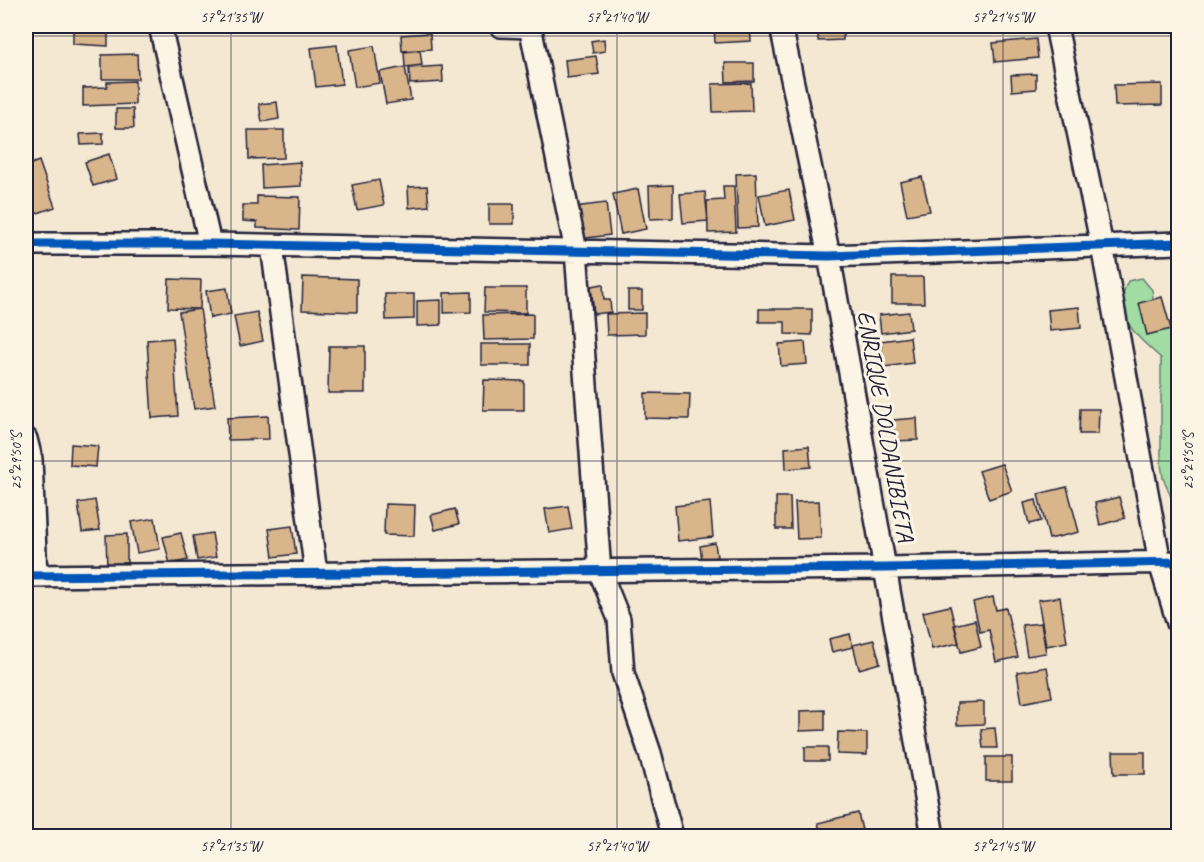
<svg xmlns="http://www.w3.org/2000/svg" width="1204" height="862" font-family="Caveat,sans-serif">
	<style>
		.green { fill: #a1dca3; stroke: #627f6f; stroke-width: 1.5 }
		.building { fill: #d9b58b; stroke: #22223b; stroke-width: 1.5 }
		.lines { fill: none; stroke-linecap: round; stroke-linejoin: round }
		.minor-casing { stroke: #22223b; stroke-width: 26 }
		.minor { stroke: #fcf5e5; stroke-width: 21 }
		.cycleway-casing { stroke: #fcf5e5; stroke-width: 13 }
		.cycleway { stroke: #0057b8; stroke-width: 9 }
		.ticks { fill: none; stroke: #22223b; stroke-width: 1.5; stroke-opacity: 0.45 }
		.labels { text-anchor: middle; dominant-baseline: central; stroke-width: 6; stroke-linejoin: round; paint-order: stroke }
		.street-label { font-size: 24px; fill: #22223b; stroke: #fcf5e5 }
		.neatline { fill: none; stroke: #22223b; stroke-width: 2 }
		.ticks-label { font-size: 15px; text-anchor: middle; fill: #22223b }
	</style>
	<rect width="100%" height="100%" fill="#f5e8d3"/>
	<filter id="ink" filterUnits="userSpaceOnUse"><feTurbulence type="fractalNoise" baseFrequency=".0167" numOctaves="2"/><feDisplacementMap in="SourceGraphic" scale="12" xChannelSelector="R" yChannelSelector="G"/><feConvolveMatrix kernelMatrix="1 2 1 2 8 2 1 2 1" color-interpolation-filters="sRGB"/></filter>
	<g filter="url(#ink)">
		<path class="green" d="M1142 278 1152 290 1154 304 1171 329 1178 328V513L1163 478 1161 463V358C1136 336 1111 315 1128 281Z"/>
		<path class="building" d="M714 26H750L751 41 715 43Z
			M818 26H843V40L818 41Z
			M73 27 108 28V46L73 44Z
			M430 33 431 49 402 51 401 35Z
			M604 39 605 51 593 53 591 41Z
			M1036 39 1038 58 995 62 993 43Z
			M337 45 342 84 316 87 311 48Z
			M374 46 380 83 355 87 349 50Z
			M420 50 422 65 405 67 404 52Z
			M137 54 138 79H102V55Z
			M596 56 599 74 567 78 565 60Z
			M725 63H754V81L726 82Z
			M442 66 443 82 410 84 409 68Z
			M405 67 411 100 386 104 380 72Z
			M1036 74V89L1012 91 1011 75Z
			M135 81V104L83 106V88L107 87V82Z
			M751 83 752 111 713 112 712 84Z
			M1162 84V105L1115 106 1114 85Z
			M277 102 279 119 262 122 259 104Z
			M116 109H133L134 128H116Z
			M248 130H284V158L249 159Z
			M103 133V144L81 145 80 134Z
			M109 154 117 179 93 186 85 162Z
			M39 161 55 207 32 215 26 198V166Z
			M300 162 301 186 262 188 261 165Z
			M756 173 758 227 738 228 736 174Z
			M922 177 930 211 907 215 900 182Z
			M379 180 384 205 357 210 352 185Z
			M673 185V218L650 219 649 186Z
			M427 186 429 206 409 208 408 187Z
			M723 186H734L736 232 708 233 707 201 724 200Z
			M638 189 646 229 621 234 613 194Z
			M789 190 795 220 765 226 759 195Z
			M705 192 708 221 683 223 680 194Z
			M257 196 300 197 299 230 257 228V222L243 221V205H257Z
			M606 203 610 235 578 239 574 207Z
			M489 204H514V224H489Z
			M303 277 357 279V312L302 310Z
			M892 277H923L924 303H892Z
			M169 279 201 280 200 309 168 308Z
			M603 284 604 300H610L611 312 594 314 591 286Z
			M227 288 231 314 210 318 206 291Z
			M485 288H526V313L484 312Z
			M628 291H642V310H628Z
			M471 292V312L444 313V293Z
			M385 294H414V319L386 320Z
			M1162 297 1171 329 1147 335 1139 303Z
			M441 300V325L417 326V301Z
			M1079 307 1081 328 1050 331 1048 310Z
			M200 309 215 406 194 409 179 312Z
			M759 309H812V335L785 334V322H759Z
			M257 312 263 341 240 346 234 316Z
			M909 312 911 329 881 333 879 315Z
			M645 313V334L607 335 606 314Z
			M533 314V339L484 340 483 315Z
			M910 337 913 363 884 367 881 341Z
			M173 338 178 416 152 418 147 340Z
			M805 342 807 364 781 366 779 344Z
			M481 344H530V365H481Z
			M329 346H365V393H328Z
			M484 380 524 381V410H483Z
			M645 393 690 394 689 419 645 418Z
			M1080 409H1099L1098 434H1079Z
			M268 416 269 439 228 440 227 418Z
			M917 418 918 440 894 441 893 420Z
			M71 444 98 446 96 467 70 465Z
			M809 446 811 467 786 469 785 448Z
			M1002 464 1012 491 989 499 979 471Z
			M1067 487 1079 532 1049 539 1038 494Z
			M776 497H790L791 529H776Z
			M1119 497 1125 518 1100 525 1095 503Z
			M95 500 100 530 82 532 78 503Z
			M1036 500 1041 521 1029 524 1024 503Z
			M819 501 821 538 797 539 795 502Z
			M710 502 713 537 678 541 675 506Z
			M385 504 415 505 414 536 384 535Z
			M568 506 572 529 549 533 545 509Z
			M455 509 459 524 435 530 431 515Z
			M155 518 160 549 137 553 131 522Z
			M292 526 296 554 273 557 269 529Z
			M181 533 188 560 170 564 163 537Z
			M212 533 216 557 197 560 193 536Z
			M127 534V567H107L106 535Z
			M715 543 717 557 702 560 700 546Z
			M993 597 996 610 1006 608 1018 657 996 662 989 630 980 632 973 602Z
			M1060 597 1067 642 1046 646 1038 600Z
			M950 606 959 643 932 649 923 612Z
			M975 620 981 647 961 652 954 625Z
			M1041 623 1046 653 1027 656 1022 625Z
			M850 634 853 647 832 652 829 639Z
			M874 640 880 663 859 669 853 645Z
			M1047 667 1052 697 1022 703 1017 672Z
			M984 702V724L957 725V703Z
			M825 710V730L800 731V711Z
			M995 728 997 748H983L981 729Z
			M838 732 867 733V755L837 754Z
			M805 747H828V761H805Z
			M1113 752H1145V774H1114Z
			M986 757H1012V781H986Z
			M858 813 862 830 835 836H821L818 823Z
			M1178 831V836H1159L1158 832Z"/>
		<g class="lines">
			<g class="minor-casing">
				<path id="minor" d="M160 26 210 244
					M501 26 531 27
					M530 26 576 251 600 572 619 619 623 673 650 753 672 836
					M781 26 829 256 933 836
					M1056 26 1102 246 1160 563 1178 623
					M26 244H210L829 256 1178 243
					M272 246 316 573
					M26 439 31 459 36 576
					M26 576 886 568 1178 562"/>
			</g>
			<use href="#minor" class="minor"/>
			<g class="cycleway-casing">
				<path id="cycleway" d="M26 244H210L829 256 1178 243
					M26 576 886 568 1178 562"/>
			</g>
			<use href="#cycleway" class="cycleway"/>
		</g>
	</g>
	<path class="ticks" d="M231 26V836M617 26V836M1003 26V836M26 36H1178M26 461H1178"/>
	<g class="labels">
		<g class="street-label">
			<text transform="translate(886 426) rotate(80)">ENRIQUE DOLDANIBIETA</text>
		</g>
	</g>
	<rect width="1204" height="862" fill="none" stroke="#fcf5e5" stroke-width="66"/>
	<rect x="33" y="33" width="1138" height="796" class="neatline"/>
	<g class="ticks-label">
		<text x="231" y="22">57°21'35"W</text>
		<text x="617" y="22">57°21'40"W</text>
		<text x="1003" y="22">57°21'45"W</text>
		<text transform="translate(1188 461) rotate(-90)" y="5">25°29'50"S</text>
		<text transform="translate(16 461) rotate(-90)" y="5">25°29'50"S</text>
		<text x="231" y="851">57°21'35"W</text>
		<text x="617" y="851">57°21'40"W</text>
		<text x="1003" y="851">57°21'45"W</text>
	</g>
</svg>
